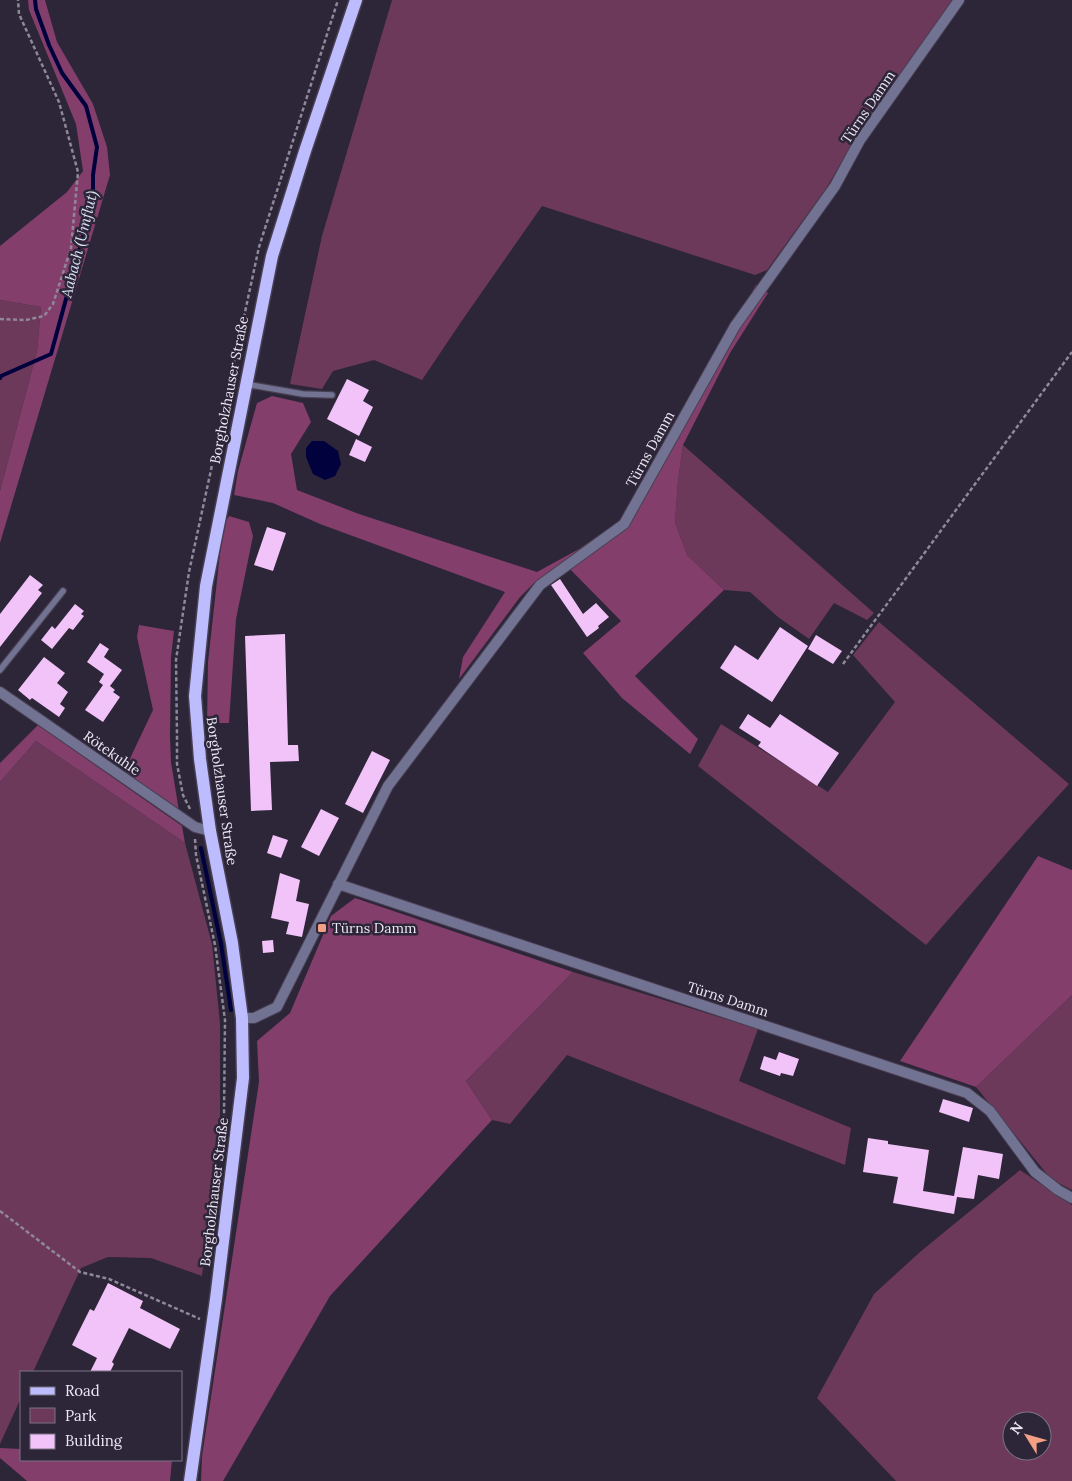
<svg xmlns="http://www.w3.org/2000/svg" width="1072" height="1481" font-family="Lora,serif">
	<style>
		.green { fill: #6d395b; fill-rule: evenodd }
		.forest { fill: #833e6c }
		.water { fill: #01013d }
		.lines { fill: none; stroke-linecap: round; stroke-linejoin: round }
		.stream { stroke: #01013d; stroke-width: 4 }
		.building { fill: #f2c3f8 }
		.lane-casing { stroke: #484052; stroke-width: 8 }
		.street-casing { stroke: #484052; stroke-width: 12 }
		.primary-casing { stroke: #484052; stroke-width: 15 }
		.path { stroke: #8f8898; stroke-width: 2.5; stroke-dasharray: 4 2.5; stroke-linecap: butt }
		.lane { stroke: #727293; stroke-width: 5.5 }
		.street { stroke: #727293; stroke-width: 10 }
		.primary { stroke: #bdbcff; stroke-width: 12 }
		.poi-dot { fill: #f39f84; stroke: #2d2538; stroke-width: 2 }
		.labels { text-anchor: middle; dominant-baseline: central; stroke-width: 5; stroke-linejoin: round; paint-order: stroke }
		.street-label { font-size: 14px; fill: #ede8f5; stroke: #2d2538 }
		.poi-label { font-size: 14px; fill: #ede8f5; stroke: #2d2538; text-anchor: start }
		.water-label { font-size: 15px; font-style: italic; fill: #d8e1f5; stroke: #2d2538 }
	</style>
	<rect width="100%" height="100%" fill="#2d2538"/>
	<path class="green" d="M392 0H953L860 130 827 187 767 270 755 275 542 206 461 322 422 380 374 360 333 371 322 389 290 384 322 236Z
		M0 300 41 307 37 351 0 491Z
		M683 445 874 613 867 620 834 603 809 639 778 617 750 592 724 590 687 555 675 522 678 481Z
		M879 622 1069 784 1028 829 926 945 698 766 721 724 828 792 895 702 853 655Z
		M36 741 185 843 212 944 220 1023V1118L202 1276 151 1258 108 1257 81 1268 33 1372H21V1398L0 1444V782Z
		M573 972 758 1029 739 1081 851 1128 845 1165 567 1055 510 1124 492 1120 466 1081Z
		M1072 995V1190L1051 1179 976 1087Z
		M1020 1170 1072 1205V1481H896L817 1398 874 1294 920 1252ZM1012 1421H1042V1451H1012Z"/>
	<path class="forest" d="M28 0H45L57 42 93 104 107 147 110 175 0 543V491L37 351 41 307 0 300V246L67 192 83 171 76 124 29 10Z
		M756 285 768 293 730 353 683 445 678 481 675 522 687 555 724 590 635 676 698 739 690 754 622 698 583 653 621 621 564 563 534 583 520 597 459 679 463 657 505 592 320 524 273 503 234 495 238 471 257 403 272 396 303 403 311 422 291 454 297 490 359 514 537 572 579 549 620 521Z
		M229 516 249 522 253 536 236 619 229 723H207L208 662 223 526Z
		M139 625 174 631 171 657 170 735 171 762 179 811 124 771 153 710 137 637Z
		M38 725 182 826 185 843 36 741 0 782V763Z
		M1038 856 1072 870V995L976 1087 900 1061Z
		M355 898 573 972 466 1081 492 1120 330 1296 223 1481H201L202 1456 259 1082 257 1041 290 1013 331 916Z
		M0 1448 21 1449V1460H172L170 1481H27L0 1458Z"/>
	<path class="water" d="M312 441H324L338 451 341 464 335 476 325 480 313 474 306 457V448Z"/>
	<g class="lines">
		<path class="stream" d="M0 378 1 376 51 354 93 200V175L97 147 86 106 62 73 49 45 36 9 35 0
			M201 848 221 944 231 1010"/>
	</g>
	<path class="building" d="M347 379 369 390 363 401 373 407 359 436 327 419Z
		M356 439 372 447 365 462 349 455Z
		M267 527 286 533 273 571 254 565Z
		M30 575 43 585 38 590 42 593 0 647V614Z
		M560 579 583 614 596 603 609 617 598 626 599 628 587 637 551 585Z
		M75 604 84 611 81 614 84 616 73 630 69 628 52 649 41 640 52 626 55 629Z
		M780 627 808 646 772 702 720 668 735 645 758 660Z
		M285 634 288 745H298L299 761 270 762 272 810 251 811 245 636Z
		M816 635 842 651 833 664 808 649Z
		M100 643 109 649 104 657 122 670 110 686 115 690 113 692 120 697 103 722 85 710 103 685 99 682 104 674 87 662Z
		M44 657 65 673 57 683 68 692 60 704 65 708 59 717 32 698 30 700 18 690Z
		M748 714 770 728 780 714 839 753 817 786 758 746 761 742 739 728Z
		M372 751 390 760 363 813 345 804Z
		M321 809 339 818 319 856 301 847Z
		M273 835 288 840 281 858 267 853Z
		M280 873 300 880 296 901 309 904 302 937 286 934 289 922 271 918Z
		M273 940 274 952 263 953 262 941Z
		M779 1052 799 1059 793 1076 781 1073 780 1076 760 1069 764 1056 776 1060Z
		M943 1099 973 1108 969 1122 939 1112Z
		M868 1138 888 1141V1144L929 1150 923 1191 954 1196 963 1147 1003 1154 999 1179 978 1175 974 1199 957 1197 954 1214 893 1203 898 1177 863 1172Z
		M108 1283 143 1301 140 1308 180 1329 170 1349 129 1328 112 1362 114 1364 110 1372H90L97 1358 72 1345 90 1309 94 1311Z"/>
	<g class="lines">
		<g class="lane-casing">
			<path id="lane" d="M245 384 303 394 332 395
				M0 670 63 591"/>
		</g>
		<g class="street-casing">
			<path id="street" d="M0 692 195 827 210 831
				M338 884 967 1093 990 1111 1035 1172 1058 1190 1072 1198
				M242 1018H254L277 1007 388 786 540 585 624 524 735 326 835 186 860 140 959 0"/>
		</g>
		<g class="primary-casing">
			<path id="primary" d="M190 1481 216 1299 243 1078 242 1018 232 943 210 831 200 759 195 696 206 586 272 256 305 151 356 0"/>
		</g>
		<path class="path" d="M0 319 26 320 44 316 53 304 71 248 78 172 59 102 19 14 18 0
			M843 664 1072 352
			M190 809 183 795 177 764V736L176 660 189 572 259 247 338 0
			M195 839 196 855 215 945 225 1020 224 1116
			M0 1211 80 1272 109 1279 200 1319"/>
		<use href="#lane" class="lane"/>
		<use href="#street" class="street"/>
		<use href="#primary" class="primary"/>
	</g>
	<rect class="poi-dot" x="317" y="923" width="10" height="10" rx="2.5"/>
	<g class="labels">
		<g class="street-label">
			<text transform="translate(868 107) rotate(-56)">Türns Damm</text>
			<text transform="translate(229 390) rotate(-79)">Borgholzhauser Straße</text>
			<text transform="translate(650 449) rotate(-61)">Türns Damm</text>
			<text transform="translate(112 753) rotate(35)">Rötekuhle</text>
			<text transform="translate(222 791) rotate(82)">Borgholzhauser Straße</text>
			<text transform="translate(728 999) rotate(18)">Türns Damm</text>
			<text transform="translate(214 1192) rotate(-83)">Borgholzhauser Straße</text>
		</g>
		<g class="poi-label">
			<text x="332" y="928">Türns Damm</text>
		</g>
		<g class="water-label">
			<text transform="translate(79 244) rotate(-76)">Aabach (Umflut)</text>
		</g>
	</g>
	<rect x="20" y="1371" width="162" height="90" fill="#2d2538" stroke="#7a7384"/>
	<rect x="30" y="1387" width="25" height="8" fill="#bdbcff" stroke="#7a7384"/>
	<text x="65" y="1396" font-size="15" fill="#ede8f5">Road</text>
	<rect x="30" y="1408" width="25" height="15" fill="#6d395b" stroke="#7a7384"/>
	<text x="65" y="1421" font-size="15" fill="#ede8f5">Park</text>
	<rect x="30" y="1434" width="25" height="15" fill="#f2c3f8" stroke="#7a7384"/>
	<text x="65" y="1446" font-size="15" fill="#ede8f5">Building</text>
	<g transform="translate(1027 1436) rotate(307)"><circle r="24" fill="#2d2538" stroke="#7a7384"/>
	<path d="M0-4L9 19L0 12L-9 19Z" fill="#f39f84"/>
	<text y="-8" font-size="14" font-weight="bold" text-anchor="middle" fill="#ede8f5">N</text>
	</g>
</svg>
